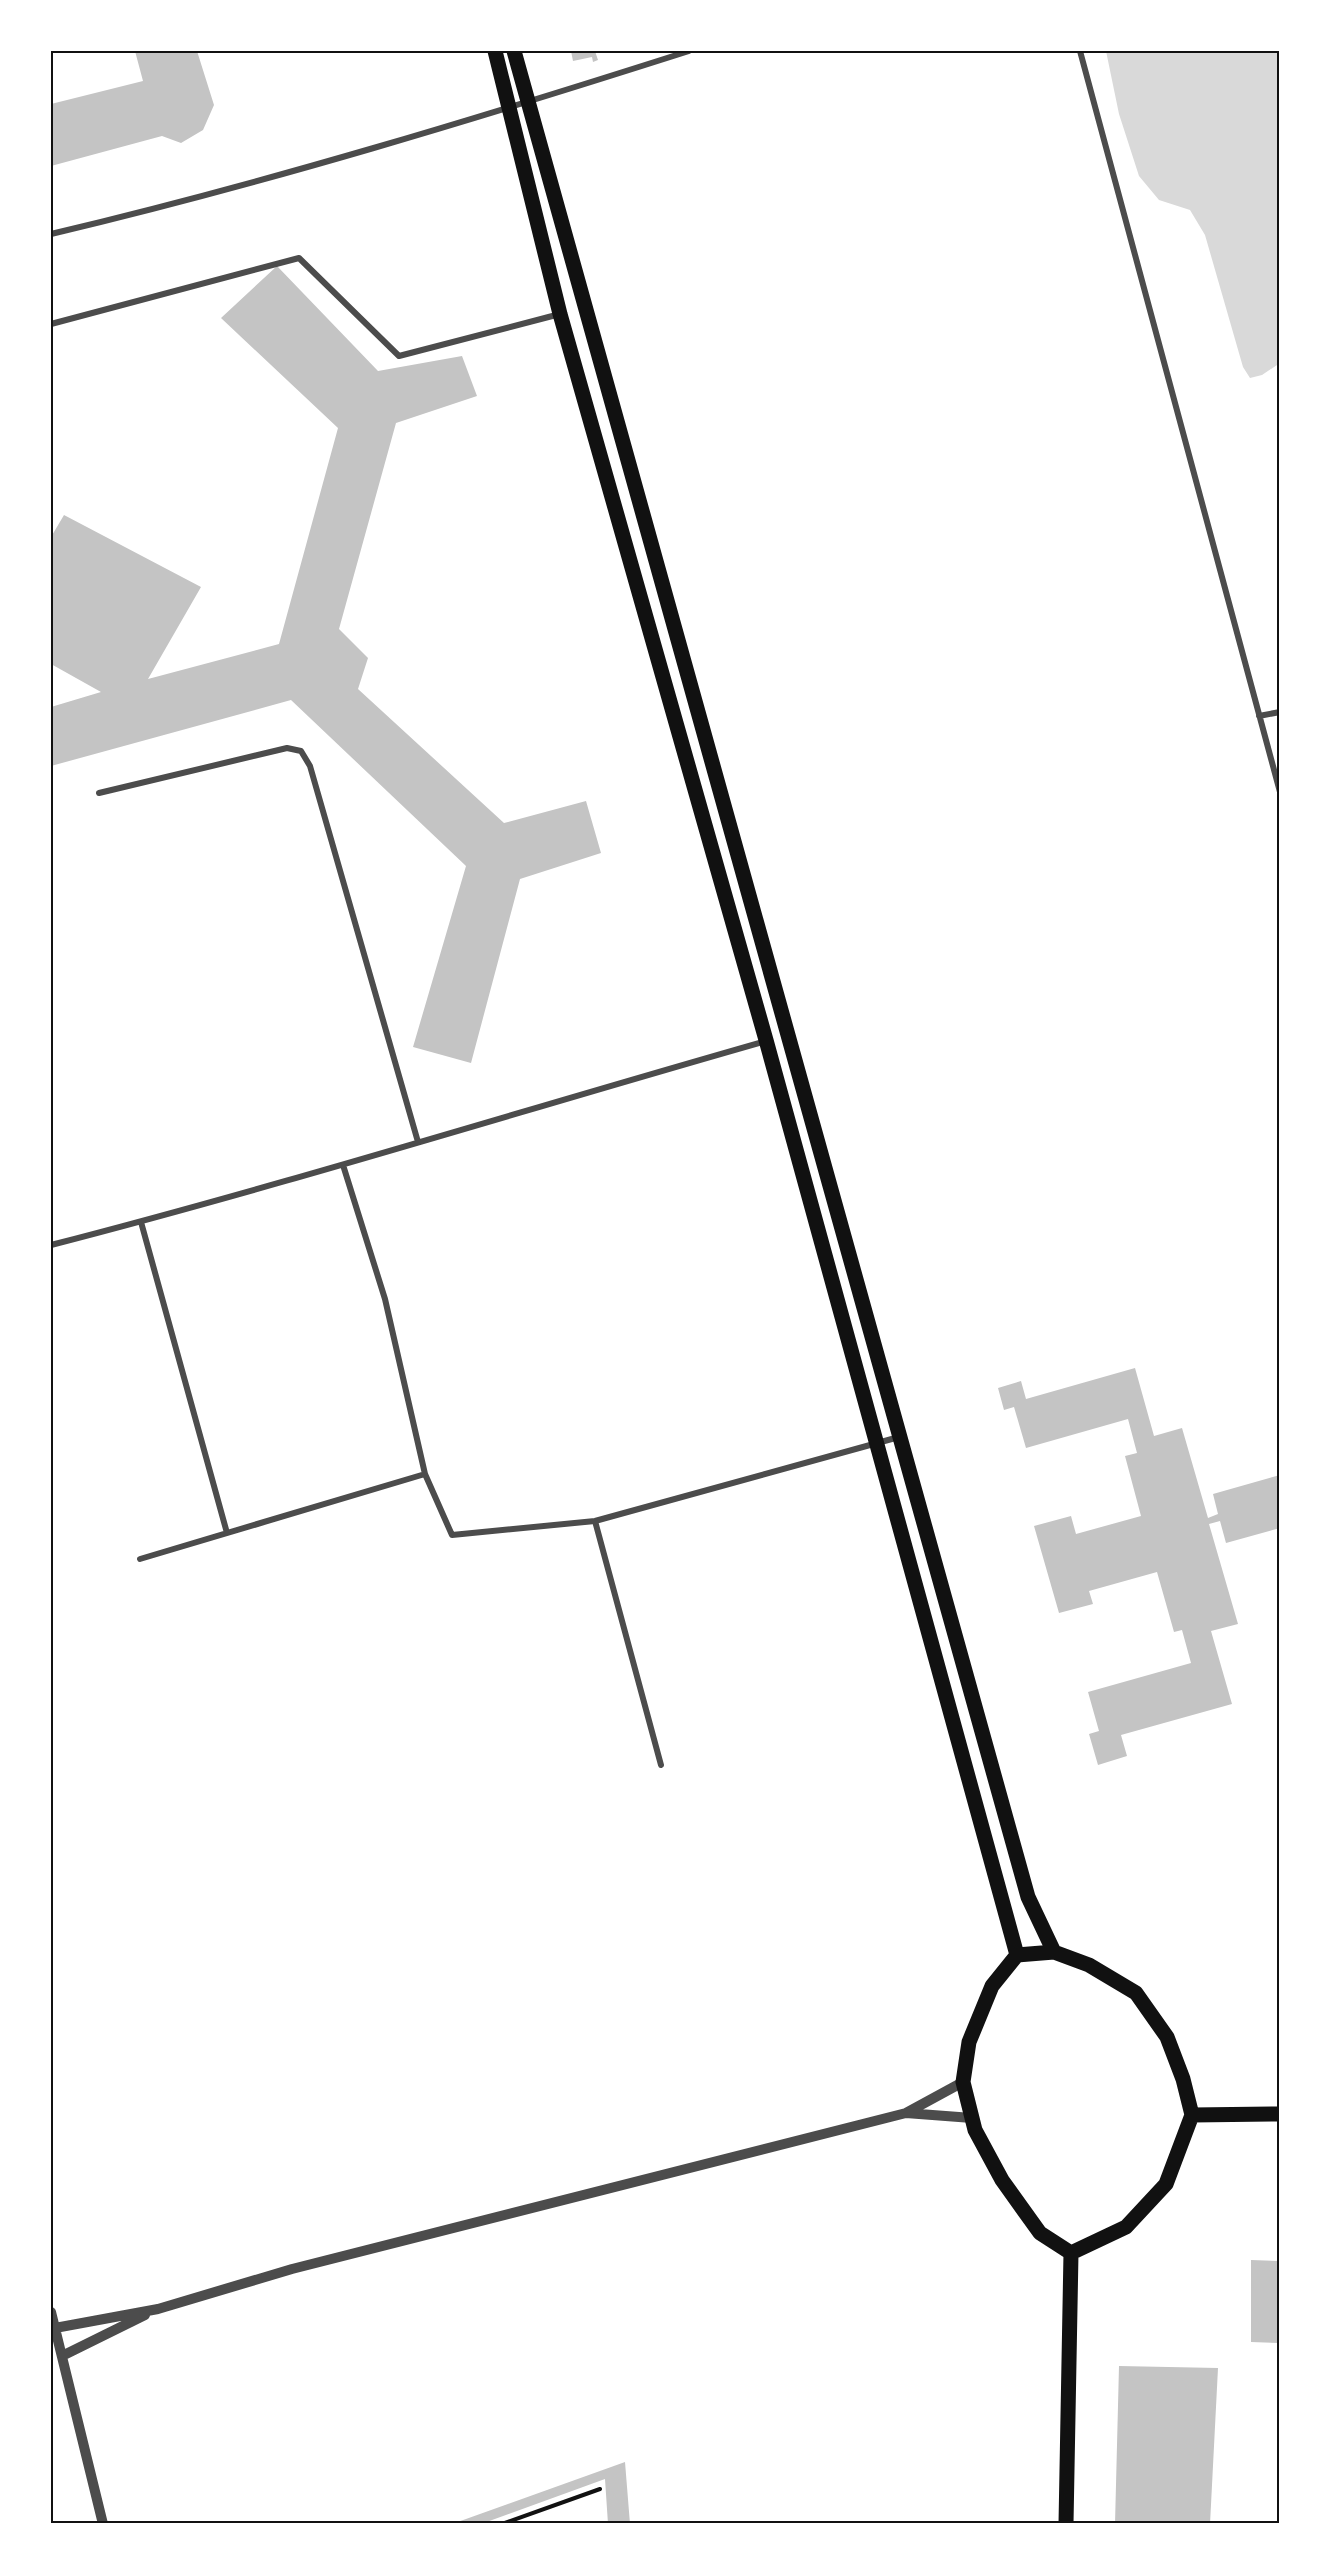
<svg xmlns="http://www.w3.org/2000/svg" width="1331" height="2575" font-family="Poppins,sans-serif">
	<style>
		.water { fill: #d9d9d9 }
		.building { fill: #c4c4c4 }
		.lines { fill: none; stroke-linecap: round; stroke-linejoin: round }
		.path { stroke: #111; stroke-width: 4 }
		.minor { stroke: #4c4c4c; stroke-width: 6 }
		.tertiary { stroke: #4c4c4c; stroke-width: 10 }
		.primary { stroke: #111; stroke-width: 15 }
		.neatline { fill: none; stroke: #111; stroke-width: 2 }
	</style>
	<rect width="100%" height="100%" fill="#fff"/>
	<path class="water" d="M1106 51H1280V363L1262 375 1250 378 1243 367 1205 235 1190 210 1159 200 1139 176 1119 114Z"/>
	<path class="building" d="M135 51H197L214 105 203 130 181 143 162 136 51 166V104L143 81Z
		M571 51H595L598 60 593 62 592 57 573 61Z
		M277 266 378 371 462 356 477 396 396 423 339 629 368 658 358 689 504 823 586 801 601 853 520 879 471 1063 413 1047 466 866 291 700 51 766V707L101 692 51 664V537L64 515 201 587 148 679 279 644 338 428 221 318Z
		M1135 1368 1154 1436 1182 1428 1208 1518 1218 1514 1213 1494 1280 1475V1528L1226 1543 1220 1521 1209 1524 1238 1624 1211 1631 1232 1704 1121 1735 1127 1756 1098 1765 1089 1734 1099 1731 1088 1692 1191 1663 1182 1630 1174 1632 1157 1572 1089 1591 1093 1604 1059 1613 1034 1526 1071 1516 1076 1534 1141 1516 1125 1456 1137 1453 1128 1419 1026 1448 1014 1407 1004 1410 998 1388 1021 1381 1026 1399Z
		M1251 2260 1280 2261V2343L1251 2342Z
		M1119 2366 1218 2368 1210 2524H1115Z
		M625 2462 630 2524H608L605 2479 481 2524H452Z"/>
	<g class="lines">
		<path class="path" d="M502 2524 600 2489"/>
		<path class="minor" d="M1080 51 1280 792
			M51 234C266 183 479 118 689 51
			M51 324 299 258 399 356 560 314
			M1259 716 1280 712
			M99 793 287 748 301 751 310 766 418 1142
			M343 1165 385 1299 425 1474 452 1535 595 1521 899 1437
			M141 1222 227 1533
			M51 1245C291 1183 527 1109 766 1041
			M595 1521 661 1765
			M140 1559 425 1474"/>
		<path class="tertiary" d="M906 2113 963 2082
			M51 2312 103 2524
			M55 2328 158 2309 292 2269 906 2113 972 2118
			M62 2356 145 2315"/>
		<path class="primary" d="M495 51 560 314 766 1040 1017 1955
			M514 51 1028 1897 1054 1952
			M1054 1952 1089 1965 1136 1993 1167 2037 1183 2079 1192 2115 1166 2184 1126 2227 1071 2253 1040 2233 1002 2180 975 2130 963 2082 969 2042 992 1986 1017 1955Z
			M1192 2115 1280 2114
			M1066 2524 1071 2253"/>
	</g>
	<rect width="1331" height="2575" fill="none" stroke="#ffffff" stroke-width="105"/>
	<rect x="52" y="52" width="1226" height="2470" class="neatline"/>
</svg>
